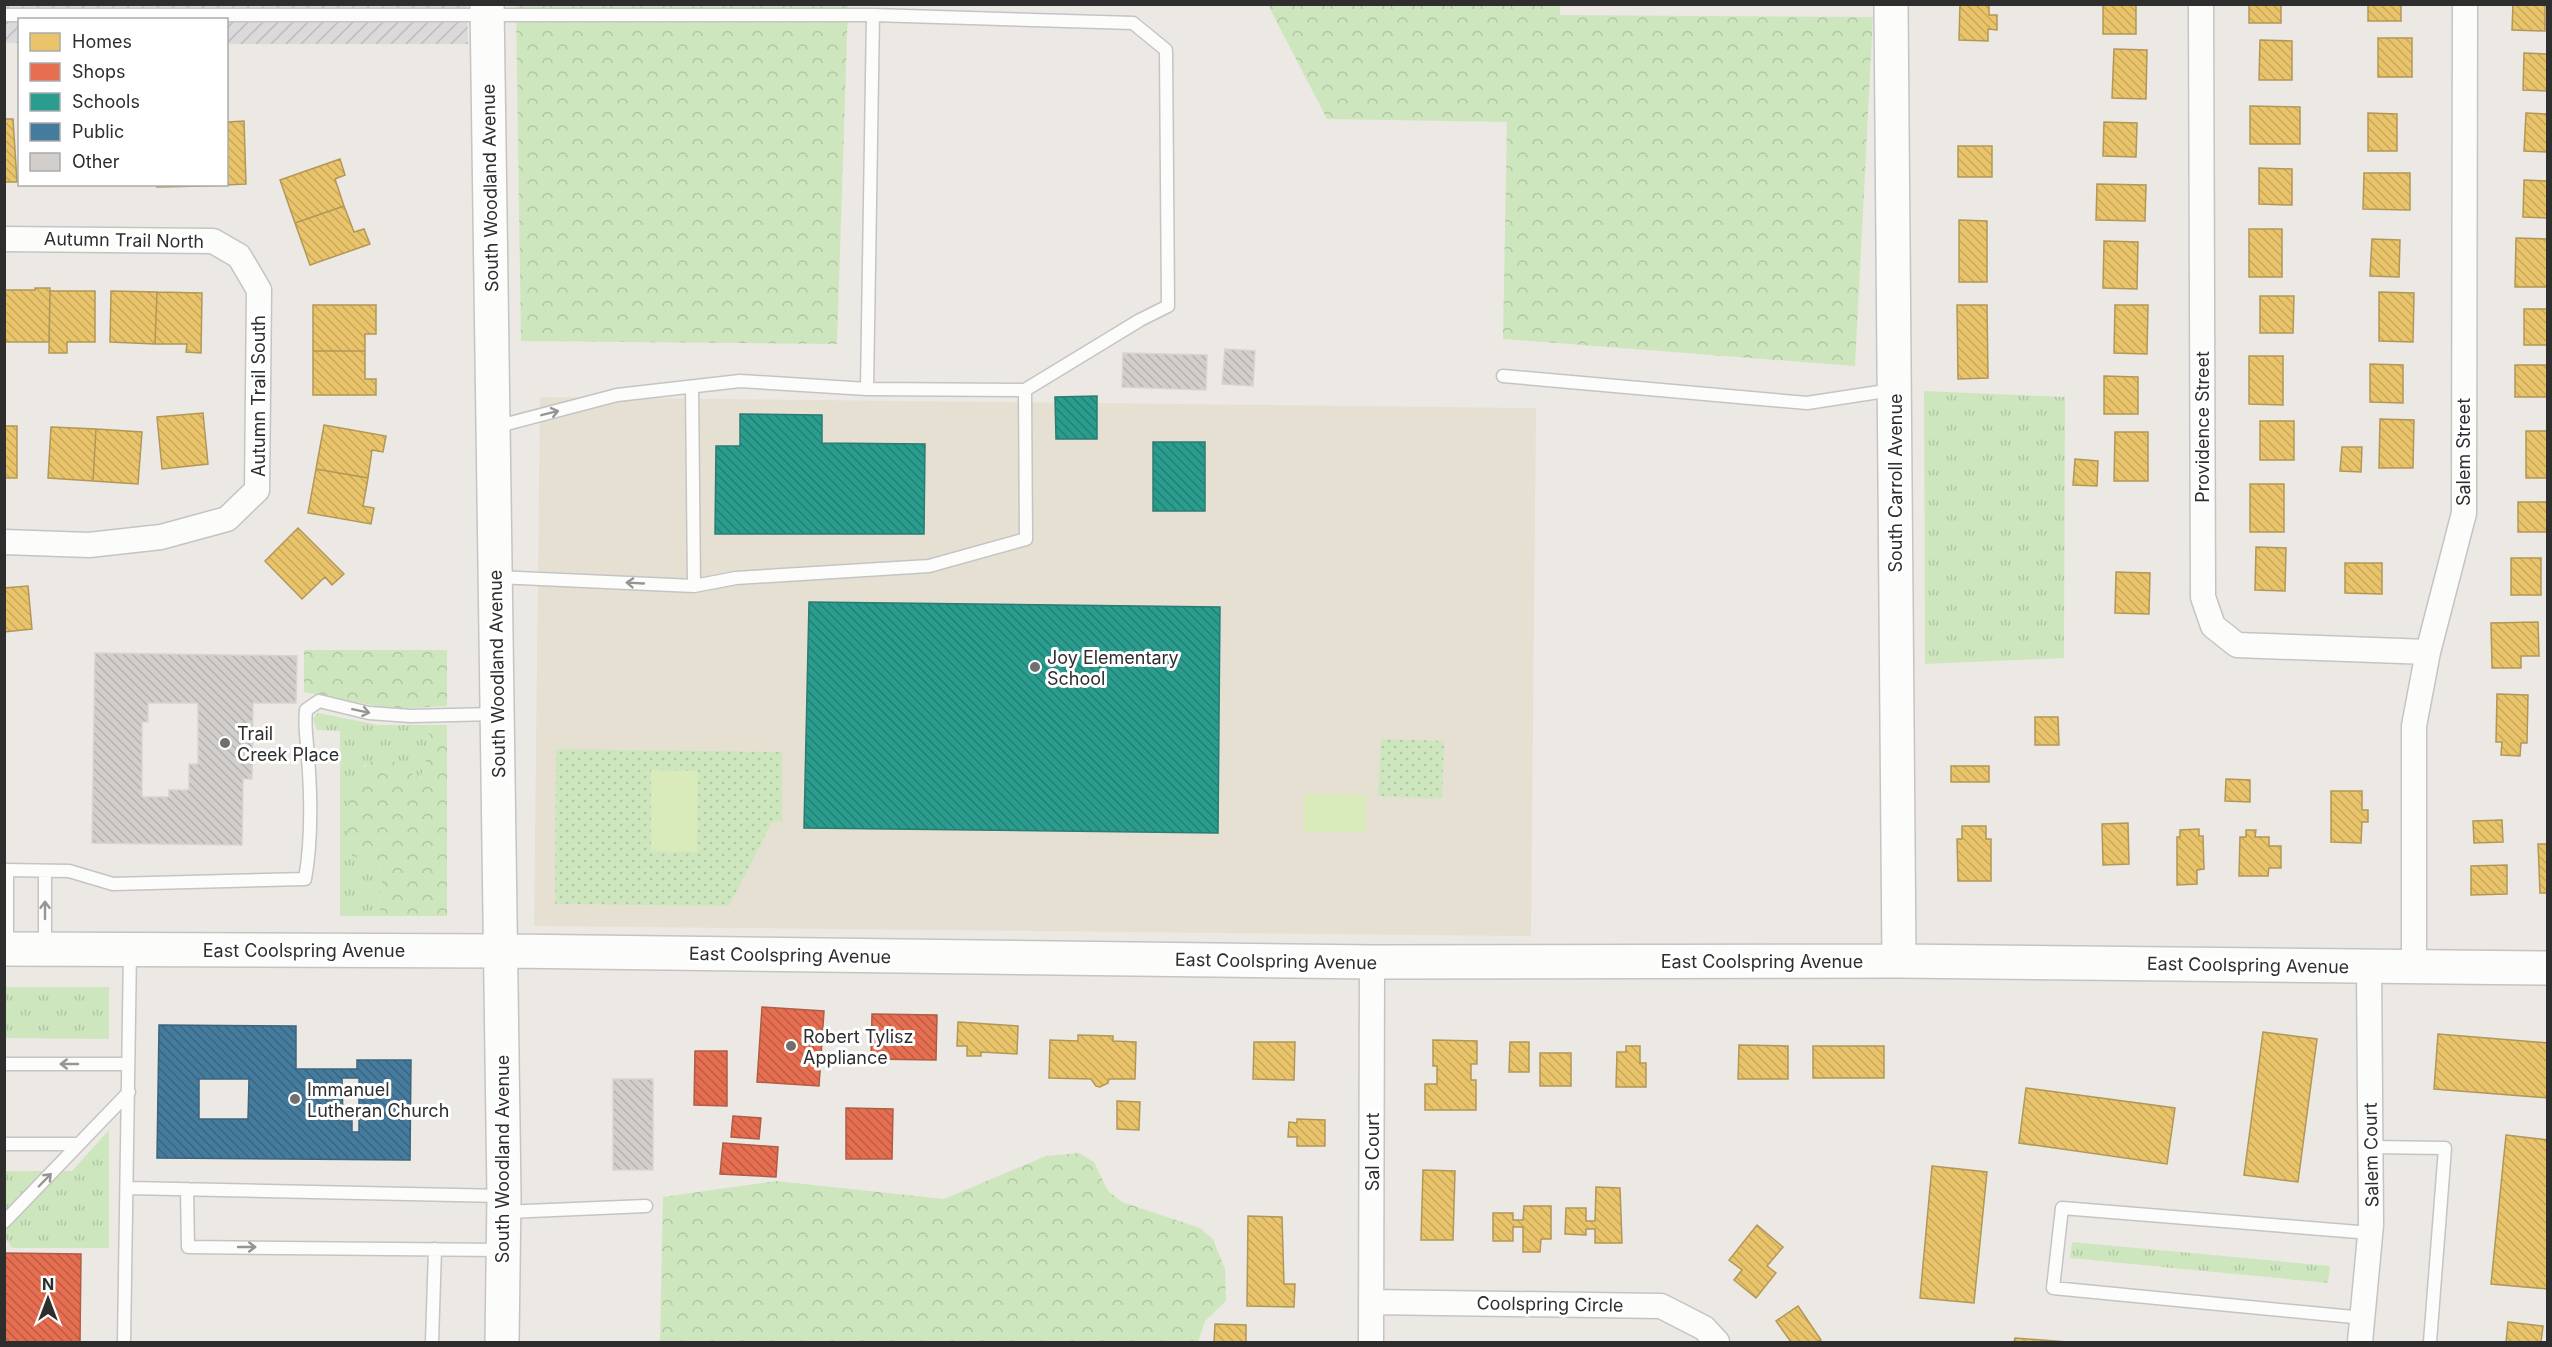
<svg xmlns="http://www.w3.org/2000/svg" width="2552" height="1347" font-family="Inter,sans-serif">
	<style>
		.industrial { fill: url(#industrial-furrows) }
		.education { fill: #e6e0d3 }
		.grass { fill: url(#grass-tufts) }
		.forest { fill: url(#forest-crowns) }
		.park { fill: url(#park-dots) }
		.pitch { fill: #d9eabb }
		.homes { fill: url(#homes-back-hatch); stroke: #b19758; stroke-width: 1.5 }
		.shops { fill: url(#shops-back-hatch); stroke: #b05c46; stroke-width: 1.5 }
		.schools { fill: url(#schools-back-hatch); stroke: #2b7c72; stroke-width: 1.5 }
		.public { fill: url(#public-back-hatch); stroke: #3e647c; stroke-width: 1.5; fill-rule: evenodd }
		.building { fill: url(#building-back-hatch); stroke: #d7d4d0; stroke-width: 1.5; fill-rule: evenodd }
		.lines { fill: none; stroke-linecap: round; stroke-linejoin: round }
		.lane-casing { stroke: #c5c4c5; stroke-width: 15 }
		.street-casing { stroke: #c5c4c5; stroke-width: 27 }
		.secondary-casing { stroke: #c5c4c5; stroke-width: 36 }
		.lane { stroke: #fcfcfb; stroke-width: 12 }
		.street { stroke: #fcfcfb; stroke-width: 24 }
		.secondary { stroke: #fcfcfb; stroke-width: 33 }
		.oneway { stroke: #959594 }
		.poi-dot { fill: #706f6e; stroke: #fff; stroke-width: 2 }
		.labels { text-anchor: middle; dominant-baseline: central; stroke-width: 6; stroke-linejoin: round; paint-order: stroke }
		.street-label { font-size: 18px; fill: #2e2e2e; stroke: #fff }
		.poi-label { font-size: 18px; fill: #2e2e2e; stroke: #fff; text-anchor: start }
	</style>
	<defs>
		<pattern id="industrial-furrows" width="10" height="10" patternUnits="userSpaceOnUse" patternTransform="scale(1.5)"><rect width="10" height="10" fill="#dcd9db"/><path d="M-1 1l2-2M0 10L10 0M9 11l2-2" fill="none" stroke="#bdbbbc"/></pattern>
		<pattern id="grass-tufts" width="24" height="20" patternUnits="userSpaceOnUse" patternTransform="scale(1.5)"><rect width="24" height="20" fill="#cee6be"/><path d="M3 7l-1-3M5 7V3M7 7l1-3M15 17l-1-3M17 17v-4M19 17l1-3" fill="none" stroke="#b1c6a4"/></pattern>
		<pattern id="forest-crowns" width="20" height="18" patternUnits="userSpaceOnUse" patternTransform="scale(1.5)"><rect width="20" height="18" fill="#cee6be"/><path d="M2 6a3 3 0 1 1 6 0M12 15a3 3 0 1 1 6 0" fill="none" stroke="#b1c6a4"/></pattern>
		<pattern id="park-dots" width="8" height="8" patternUnits="userSpaceOnUse" patternTransform="scale(1.5)"><rect width="8" height="8" fill="#cee6be"/><path d="M2 2h.1M6 6h.1" fill="none" stroke="#b1c6a4" stroke-width="1.8" stroke-linecap="round"/></pattern>
		<pattern id="homes-back-hatch" width="6" height="6" patternUnits="userSpaceOnUse" patternTransform="scale(1.5)"><rect width="6" height="6" fill="#e9c46a"/><path d="M-1 5l2 2M0 0l6 6M5-1l2 2" fill="none" stroke="#c8a95c"/></pattern>
		<pattern id="shops-back-hatch" width="6" height="6" patternUnits="userSpaceOnUse" patternTransform="scale(1.5)"><rect width="6" height="6" fill="#e76f51"/><path d="M-1 5l2 2M0 0l6 6M5-1l2 2" fill="none" stroke="#bc5c44"/></pattern>
		<pattern id="schools-back-hatch" width="6" height="6" patternUnits="userSpaceOnUse" patternTransform="scale(1.5)"><rect width="6" height="6" fill="#2a9d8f"/><path d="M-1 5l2 2M0 0l6 6M5-1l2 2" fill="none" stroke="#248075"/></pattern>
		<pattern id="public-back-hatch" width="6" height="6" patternUnits="userSpaceOnUse" patternTransform="scale(1.5)"><rect width="6" height="6" fill="#457b9d"/><path d="M-1 5l2 2M0 0l6 6M5-1l2 2" fill="none" stroke="#3a6580"/></pattern>
		<pattern id="building-back-hatch" width="6" height="6" patternUnits="userSpaceOnUse" patternTransform="scale(1.5)"><rect width="6" height="6" fill="#d1cecb"/><path d="M-1 5l2 2M0 0l6 6M5-1l2 2" fill="none" stroke="#b4b1af"/></pattern>
	</defs>
	<rect width="100%" height="100%" fill="#ece8e4"/>
	<path class="industrial" d="M5 5H467L468 44H227L226 20H20L19 43H5Z"/>
	<path class="education" d="M540 397 1536 408 1531 936 534 926Z"/>
	<path class="grass" d="M1924 391 2065 397 2064 658 1925 664Z
		M318 713 378 725H431C426 742 429 764 419 779L392 760 365 765 359 778 352 855 378 863C386 883 379 894 380 916H340V731L317 730 313 719Z
		M5 987H109V1039L5 1038Z
		M109 1130V1248H12L5 1237 4 1171H72Z
		M2072 1242 2330 1266 2328 1283 2070 1258Z"/>
	<path class="forest" d="M516 5H848L837 344 521 341Z
		M1560 5V15L1873 17 1855 366 1503 339 1507 122 1327 119 1268 5Z
		M304 650H447V706L393 709 304 692Z
		M431 725H447V916H380C379 894 386 884 378 863L352 856C350 845 347 833 346 823 345 805 359 762 378 758 392 755 408 772 419 779 429 764 426 742 431 725Z
		M1079 1153 1094 1162 1108 1191 1122 1202 1200 1228 1213 1239 1225 1269 1226 1301 1205 1321 1198 1342H660L663 1197 776 1181 944 1199 1046 1156Z"/>
	<path class="park" d="M1381 739 1444 741 1442 799 1378 796Z
		M556 749 782 752V821L772 822 729 906 555 904Z"/>
	<path class="pitch" d="M651 770 698 771 697 852 651 851Z
		M1304 794 1366 795V832H1304Z"/>
	<path class="homes" d="M1960 4H1989V15H1997V30L1988 29V41L1959 40Z
		M2103 4H2136V34H2103Z
		M2249 4H2281V23H2249Z
		M2368 4H2401V21H2368Z
		M2513 4H2545V31L2512 30Z
		M2378 38H2412V77H2378Z
		M2260 40 2292 41V80H2259Z
		M2114 49 2147 50 2146 99 2112 98Z
		M2524 53 2548 54V91L2523 90Z
		M2250 106 2300 107V144H2250Z
		M2368 113 2397 114V151H2368Z
		M2526 113 2548 114V152L2524 151Z
		M4 119H13L17 182H4Z
		M244 121 246 184 202 186 226 184 228 122Z
		M2104 122 2137 123 2136 157 2103 156Z
		M1958 146H1992V177H1958Z
		M340 159 345 175 335 179 344 206 295 223 280 180Z
		M2259 168 2292 169V205L2259 204Z
		M2364 173H2410V210L2363 209Z
		M2524 180 2548 181V218L2523 217Z
		M157 184H202V186L157 187Z
		M2097 184 2146 185 2145 221 2096 220Z
		M344 206 354 232 364 229 370 244 310 265 295 223Z
		M1959 220 1987 221V282H1959Z
		M2249 229H2282V277H2249Z
		M2516 238 2548 239V287H2515Z
		M2372 239 2400 240 2399 277 2370 276Z
		M2104 241 2138 242 2137 289 2103 288Z
		M35 288H50L49 342H4V290H35Z
		M50 291H95V342H67V353H49Z
		M111 291 157 292 155 344 110 342Z
		M157 292 202 293 201 353 186 352 187 344H155Z
		M2379 292 2414 293 2413 342 2379 341Z
		M2260 296H2294L2293 333H2260Z
		M313 305H376V334H365V351H313Z
		M1957 305H1987L1988 378 1958 379Z
		M2115 305H2148L2147 354 2114 353Z
		M2524 309H2548V345H2524Z
		M313 351H365V379H376V395H313Z
		M2249 356H2283V405L2249 404Z
		M2370 364 2403 365V403L2370 402Z
		M2515 365H2548V397H2515Z
		M2104 376 2138 377V414H2104Z
		M203 413 208 464 162 469 157 417Z
		M2380 419 2414 420 2413 468H2379Z
		M2260 421H2294V460H2260Z
		M324 425 386 436 383 452 372 450 368 478 316 469Z
		M4 426H17V478H4Z
		M51 427 96 429 93 481 48 478Z
		M96 429 142 432 138 484 93 481Z
		M2526 431H2548V478H2526Z
		M2115 432H2148V481H2114Z
		M2342 447H2362L2361 472 2340 471Z
		M2075 459 2098 461 2097 486 2073 485Z
		M316 469 368 478 363 506 374 508 371 524 308 513Z
		M2250 484H2284V532H2250Z
		M2518 502H2548V532H2518Z
		M298 528 344 574 332 585 325 577 302 599 265 561Z
		M2256 547 2286 548 2285 591 2255 590Z
		M2511 558H2541V595H2511Z
		M2345 563H2382V594L2345 593Z
		M2116 572 2150 573 2149 614 2115 613Z
		M28 586 32 629 4 632V588Z
		M2538 622 2539 656H2521V668H2492L2491 623Z
		M2497 694 2528 695 2527 743H2521L2520 756 2501 755 2502 742H2496Z
		M2035 717H2058L2059 745H2035Z
		M1951 766H1989V782H1951Z
		M2226 779 2250 780V802L2225 801Z
		M2331 791H2362V810H2368V822H2362L2361 843 2331 842Z
		M2502 820 2503 842 2474 843 2473 821Z
		M2128 823 2129 864 2103 865 2102 824Z
		M1962 826H1986V839H1991V881H1958L1957 839H1962Z
		M2199 829V836H2203L2204 869 2197 870V884L2177 885V837H2180V830Z
		M2246 830H2256L2255 837H2269V846H2281V868H2269L2268 876H2239L2240 837H2246Z
		M2538 844H2548V893H2540Z
		M2507 865V894L2471 895V866Z
		M958 1022 1018 1026 1017 1054 981 1052V1056H967V1046H957Z
		M2263 1032 2317 1039 2298 1182 2244 1175Z
		M2438 1034 2548 1043V1098L2434 1089Z
		M1078 1035 1113 1036V1041L1136 1042 1135 1079H1109L1108 1083 1100 1087 1096 1086 1091 1079 1049 1078 1050 1040 1078 1041Z
		M1433 1040 1477 1041V1064H1471V1080H1476V1110H1425V1084H1437V1066H1433Z
		M1254 1042H1295L1294 1080 1253 1079Z
		M1510 1042H1529V1072H1509Z
		M1739 1045 1788 1046V1079H1738Z
		M1626 1046H1640V1063H1646V1087H1616L1617 1052H1626Z
		M1813 1046H1884V1078H1813Z
		M1540 1053H1571V1086H1540Z
		M2026 1088 2175 1108 2167 1164 2019 1143Z
		M1117 1101 1140 1102 1139 1130 1117 1129Z
		M1297 1119 1325 1120V1146H1297V1137H1288L1289 1122 1297 1123Z
		M2506 1135 2548 1140V1289L2491 1284Z
		M1932 1166 1987 1172 1974 1303 1920 1298Z
		M1423 1170 1455 1171 1453 1240H1421Z
		M1596 1187 1620 1188 1622 1243H1595V1229H1586V1235L1565 1234 1566 1208H1586V1221H1595Z
		M1524 1206H1551V1239H1541L1540 1252H1523V1227H1513V1241H1493V1213H1513V1220H1523Z
		M1248 1216 1282 1217 1284 1284H1295L1294 1307 1247 1306Z
		M1757 1225 1783 1247 1767 1266 1776 1273 1756 1298 1734 1280 1742 1270 1729 1260Z
		M1798 1306 1821 1340 1817 1342H1791L1776 1321Z
		M2508 1322 2543 1326 2541 1342H2506Z
		M1215 1324 1246 1325V1342H1214Z
		M2015 1338 2068 1342H2014Z"/>
	<path class="shops" d="M762 1007 824 1011 819 1086 757 1082Z
		M872 1014 937 1015 936 1060 871 1059Z
		M695 1051H727V1106L694 1105Z
		M846 1108 893 1109 892 1159H846Z
		M733 1116 761 1118 759 1139 731 1137Z
		M723 1143 778 1147 776 1177 720 1174Z
		M4 1253 81 1254 80 1342H4Z"/>
	<path class="schools" d="M1097 396V439H1056L1055 397Z
		M740 414 822 415V443L925 444 924 534H715L716 446H740Z
		M1153 442H1205V511H1153Z
		M809 602 1220 607 1218 833 804 828Z"/>
	<path class="public" d="M159 1025 296 1026V1069H357V1060H411L410 1160 157 1158ZM342 1078H359V1132H352V1121H343ZM199 1079H249L248 1119H199Z"/>
	<path class="building" d="M1225 349 1255 351 1253 386 1222 384Z
		M1123 353 1207 355 1206 390 1122 387Z
		M95 653 297 656 296 703H253L252 779H243L242 845 92 843ZM148 703H198V764H189V790H169V797H142V722H148Z
		M613 1079H653V1170H613Z"/>
	<g class="lines">
		<g class="lane-casing">
			<path id="lane" d="M4 15H873
				M1503 376 1807 403 1892 390
				M692 387 694 586
				M495 427 617 395 740 381 867 389 873 15 1133 23 1166 50 1168 306 1140 320 1025 390 867 389
				M497 577 694 586 736 578 929 566 1026 539 1025 390
				M4 870 69 871 113 884 305 879C312 840 311 796 308 757 307 740 304 727 306 710L319 701 369 713 411 716 495 714
				M45 871V948
				M7 948V871
				M4 1064H128
				M4 1144H79
				M2371 1147 2445 1148 2430 1342
				M129 1188 503 1196
				M187 1189 188 1247 502 1250
				M505 1212 646 1206
				M4 1222 129 1092
				M2364 1318 2053 1288 2062 1208 2371 1233
				M124 1342 130 951
				M432 1342 435 1249"/>
		</g>
		<g class="street-casing">
			<path id="street" d="M2201 4 2203 597 2213 626 2237 645 2428 652
				M4 239 213 241 239 256 259 290 257 490 227 519 161 537 89 545 4 542
				M2414 967V726L2428 652 2464 513 2465 4
				M1371 1302 1661 1306 1704 1328 1717 1342
				M1371 1342 1372 962
				M2360 1342 2371 1225 2369 966"/>
		</g>
		<g class="secondary-casing">
			<path id="secondary" d="M487 4 504 1196 502 1342
				M1891 4 1899 961
				M4 949 501 951 1372 962 1899 961 2548 968"/>
		</g>
		<use href="#lane" class="lane"/>
		<use href="#street" class="street"/>
		<use href="#secondary" class="secondary"/>
	</g>
	<defs><path id="oneway-shaft" d="M-6 0H5M1.5-3L5.5 0L1.5 3" fill="none" stroke-width="1.6" stroke-linecap="round" stroke-linejoin="round" transform="scale(1.5)"/></defs>
	<g class="oneway">
		<use href="#oneway-shaft" transform="translate(550 413) rotate(-14)"/>
		<use href="#oneway-shaft" transform="translate(635 583) rotate(-177)"/>
		<use href="#oneway-shaft" transform="translate(361 711) rotate(12)"/>
		<use href="#oneway-shaft" transform="translate(45 910) rotate(-90)"/>
		<use href="#oneway-shaft" transform="translate(69 1064) rotate(-180)"/>
		<use href="#oneway-shaft" transform="translate(45 1180) rotate(-46)"/>
		<use href="#oneway-shaft" transform="translate(247 1247)"/>
	</g>
	<g class="poi-dot">
		<circle cx="1035" cy="667" r="6"/>
		<circle cx="225" cy="743" r="6"/>
		<circle cx="791" cy="1046" r="6"/>
		<circle cx="295" cy="1099" r="6"/>
	</g>
	<g class="labels">
		<g class="street-label">
			<text transform="translate(490 188) rotate(-91)">South Woodland Avenue</text>
			<text transform="translate(124 240) rotate(1)">Autumn Trail North</text>
			<text transform="translate(258 396) rotate(-90)">Autumn Trail South</text>
			<text transform="translate(2202 427) rotate(-90)">Providence Street</text>
			<text transform="translate(2463 452) rotate(-90)">Salem Street</text>
			<text transform="translate(1895 483) rotate(-90)">South Carroll Avenue</text>
			<text transform="translate(497 674) rotate(-91)">South Woodland Avenue</text>
			<text x="304" y="950">East Coolspring Avenue</text>
			<text transform="translate(790 955) rotate(1)">East Coolspring Avenue</text>
			<text transform="translate(1276 961) rotate(1)">East Coolspring Avenue</text>
			<text x="1762" y="961">East Coolspring Avenue</text>
			<text transform="translate(2248 965) rotate(1)">East Coolspring Avenue</text>
			<text transform="translate(1372 1152) rotate(-90)">Sal Court</text>
			<text transform="translate(2371 1155) rotate(-91)">Salem Court</text>
			<text transform="translate(502 1159) rotate(-90)">South Woodland Avenue</text>
			<text transform="translate(1550 1304) rotate(1)">Coolspring Circle</text>
		</g>
		<g class="poi-label">
			<text x="1047" y="657">Joy Elementary<tspan x="1047" dy="21">School</tspan></text>
			<text x="237" y="733">Trail<tspan x="237" dy="21">Creek Place</tspan></text>
			<text x="803" y="1036">Robert Tylisz<tspan x="803" dy="21">Appliance</tspan></text>
			<text x="307" y="1089">Immanuel<tspan x="307" dy="21">Lutheran Church</tspan></text>
		</g>
	</g>
	<rect width="2552" height="1347" fill="none" stroke="#2e2e2e" stroke-width="12"/>
	<rect x="18" y="18" width="210" height="168" fill="#ffffff" stroke="#ababab" stroke-width="1.5"/>
	<rect x="30" y="33" width="30" height="18" fill="#e9c46a" stroke="#ababab" stroke-width="1.5"/>
	<text x="72" y="48" font-size="18" fill="#2e2e2e">Homes</text>
	<rect x="30" y="63" width="30" height="18" fill="#e76f51" stroke="#ababab" stroke-width="1.5"/>
	<text x="72" y="78" font-size="18" fill="#2e2e2e">Shops</text>
	<rect x="30" y="93" width="30" height="18" fill="#2a9d8f" stroke="#ababab" stroke-width="1.5"/>
	<text x="72" y="108" font-size="18" fill="#2e2e2e">Schools</text>
	<rect x="30" y="123" width="30" height="18" fill="#457b9d" stroke="#ababab" stroke-width="1.5"/>
	<text x="72" y="138" font-size="18" fill="#2e2e2e">Public</text>
	<rect x="30" y="153" width="30" height="18" fill="#d1cecb" stroke="#ababab" stroke-width="1.5"/>
	<text x="72" y="168" font-size="18" fill="#2e2e2e">Other</text>
	<g transform="translate(48 1299)" stroke="#ffffff" stroke-width="4.5" paint-order="stroke">
	<path d="M0-4.5L10 22L0 15L-10 22Z" fill="#2e2e2e"/>
	<text y="-9" font-size="16" font-weight="bold" text-anchor="middle" fill="#2e2e2e">N</text>
	</g>
</svg>
